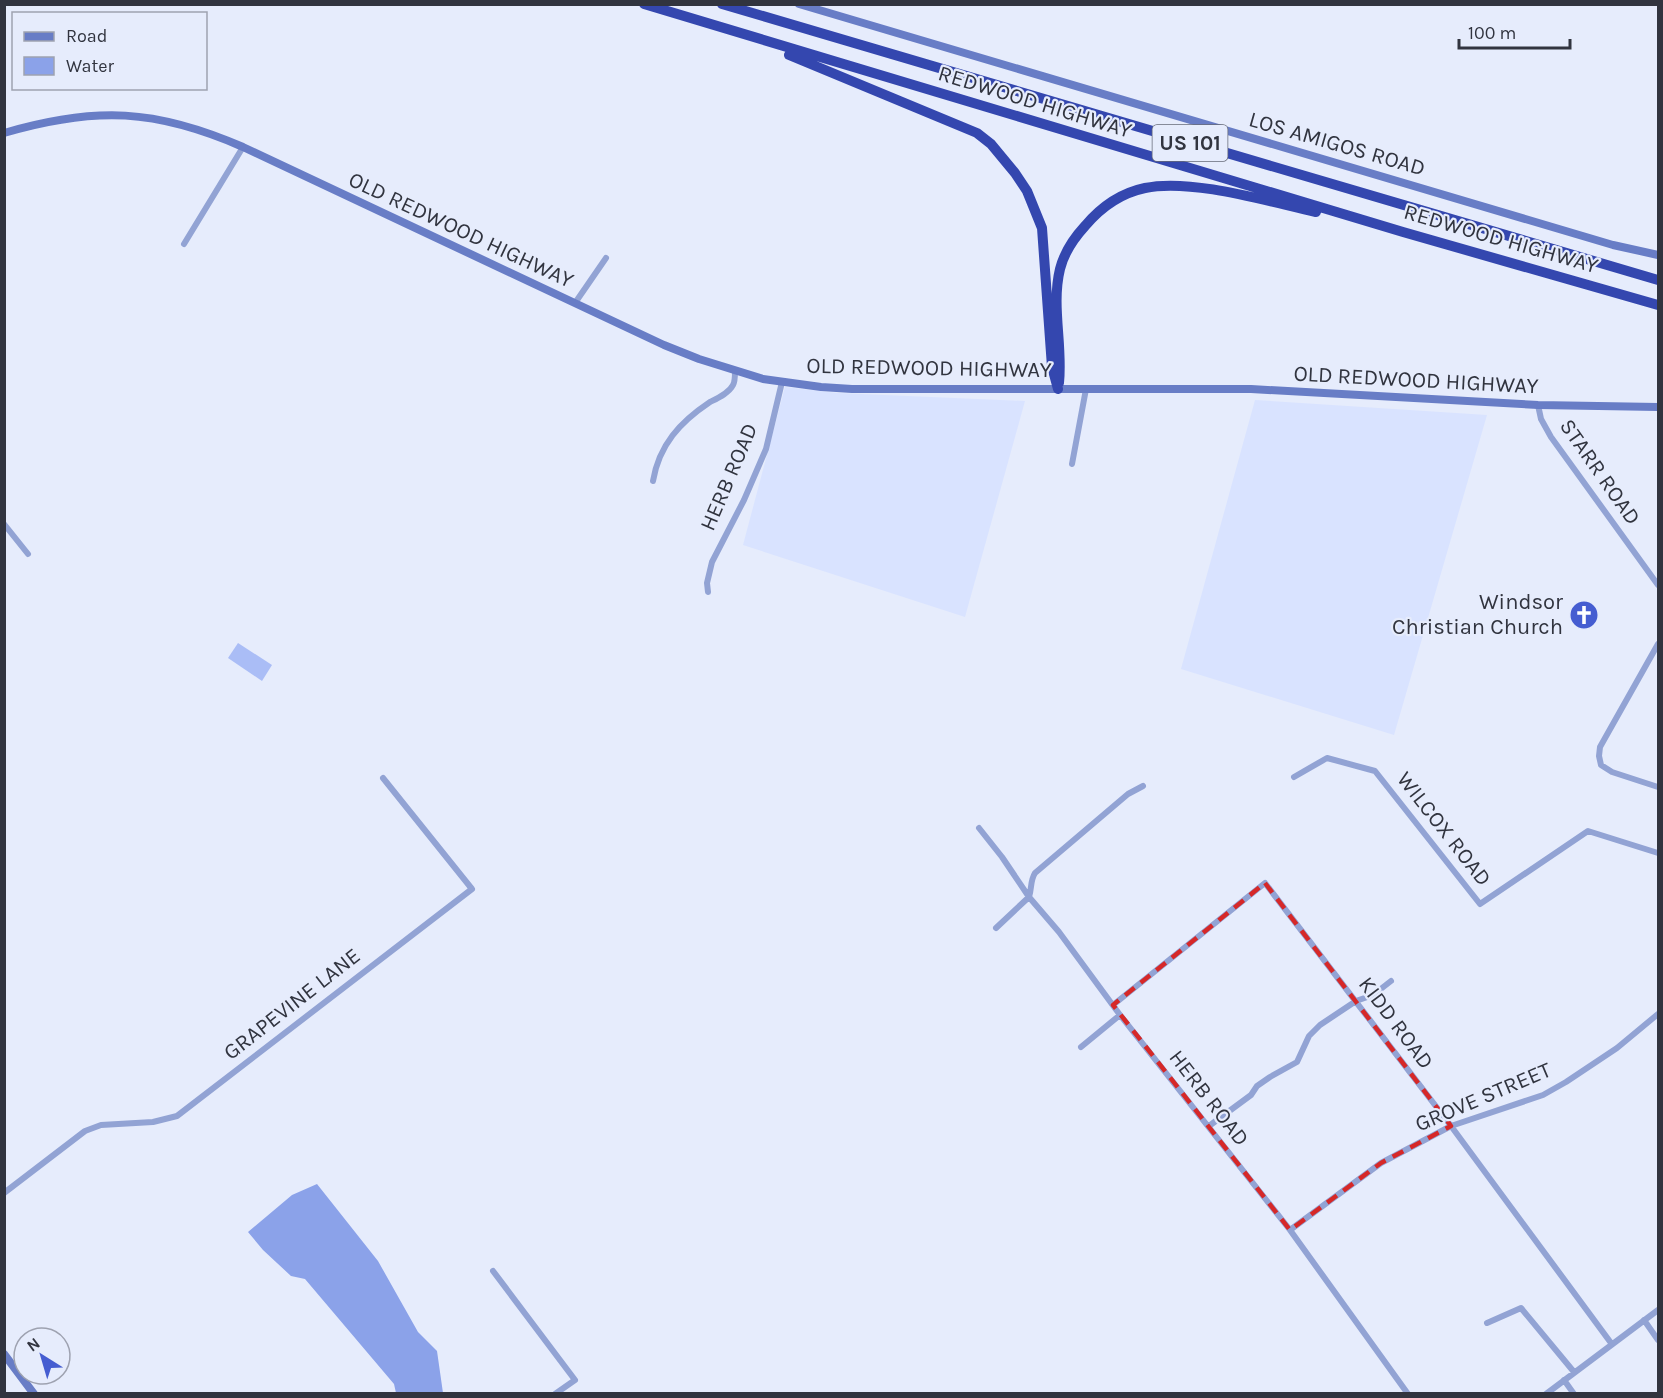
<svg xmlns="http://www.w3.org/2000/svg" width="1663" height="1398" font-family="Karla,sans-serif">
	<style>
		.built { fill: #d9e3ff }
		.green { fill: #aabdf6 }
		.water { fill: #8ba2e9 }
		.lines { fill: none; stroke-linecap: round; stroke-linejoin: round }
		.street { stroke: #92a3d4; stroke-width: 6 }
		.secondary { stroke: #687dc6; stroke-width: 8 }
		.highway { stroke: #3447af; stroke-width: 10 }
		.marked { fill: none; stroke: #d62828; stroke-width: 4.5; stroke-dasharray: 12 8; stroke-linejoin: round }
		.labels { text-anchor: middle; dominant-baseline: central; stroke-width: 4.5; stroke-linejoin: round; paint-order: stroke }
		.shield { fill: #e6ecfc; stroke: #676b78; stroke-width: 1.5 }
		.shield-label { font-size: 21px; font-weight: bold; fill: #31343f }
		.street-label { font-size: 22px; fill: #31343f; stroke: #e6ecfc }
		.poi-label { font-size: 22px; fill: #31343f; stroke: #e6ecfc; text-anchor: end }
	</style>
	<rect width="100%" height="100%" fill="#e6ecfc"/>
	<path class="built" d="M785 387 838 393 1025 401 965 617 743 545Z
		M1255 400 1487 415 1394 735 1181 669Z"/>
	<path class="green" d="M238 643 272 665 262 681 228 658Z"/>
	<path class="water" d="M317 1184 378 1261 418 1332 437 1351 443 1393H396L394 1384 305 1279 291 1276 263 1250 248 1232 292 1195Z"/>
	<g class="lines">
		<path class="street" d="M184 244 243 147
			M575 303 606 258
			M1538 405 1541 419 1551 437 1658 585
			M1072 464 1086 389
			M653 481C659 445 680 422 710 402 718 398 729 393 733 385 735 382 735 375 735 371
			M4 524 28 554
			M708 592 707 583 712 562 744 500 766 449 782 382
			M1658 644 1600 747 1599 756 1601 765 1612 772 1658 787
			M1294 777 1327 758 1375 771 1480 904 1588 831 1658 853
			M979 828 1002 857 1029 897 1059 932 1120 1015 1290 1230 1408 1394
			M996 928 1029 897C1032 888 1030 881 1035 873L1128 794 1143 786
			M1113 1005 1265 883 1451 1126 1611 1343
			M1081 1047 1120 1015
			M1209 1126 1251 1095 1257 1086 1270 1077 1297 1062 1309 1036 1320 1025 1356 1001 1373 995 1391 981
			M4 1193 85 1131 101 1125 153 1122 177 1116 472 889 383 778
			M1290 1230 1381 1163 1451 1126 1543 1095 1566 1082 1617 1048 1658 1014
			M493 1271 575 1380 555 1394
			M1644 1320 1658 1340
			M1487 1323 1521 1308 1574 1372
			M1564 1380 1574 1394
			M1546 1394 1658 1310"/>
		<path class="secondary" d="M799 4 1613 245 1658 255
			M4 133C96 106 156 109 243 147L664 345 699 359 763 379 821 387 852 389H1251L1538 405 1658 407
			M4 1354 34 1394"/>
		<path class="highway" d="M644 4 1403 232 1658 305
			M722 4 1658 280
			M789 55 977 133 991 144 1015 173 1027 191 1042 228 1052 367 1058 389
			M1059 383C1063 345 1051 306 1060 269 1064 253 1074 238 1085 226 1101 207 1121 193 1145 188 1191 178 1270 202 1316 212"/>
	</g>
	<path class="marked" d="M1265 883 1451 1126 1381 1163 1290 1230 1113 1005Z"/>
	<defs>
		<g id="church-disc" transform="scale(1.5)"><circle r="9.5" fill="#455dd1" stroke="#e6ecfc"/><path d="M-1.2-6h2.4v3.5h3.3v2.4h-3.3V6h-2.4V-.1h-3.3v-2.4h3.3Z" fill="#fff"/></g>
	</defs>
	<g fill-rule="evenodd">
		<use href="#church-disc" x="1584" y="615"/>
	</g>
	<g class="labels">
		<rect class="shield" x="1152.5" y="125" width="75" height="36" rx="4.5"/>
		<g class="shield-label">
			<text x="1190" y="143">US 101</text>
		</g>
		<g class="street-label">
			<text transform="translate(1035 102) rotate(17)">REDWOOD HIGHWAY</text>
			<text transform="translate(1337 144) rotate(16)">LOS AMIGOS ROAD</text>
			<text transform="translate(461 230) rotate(25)">OLD REDWOOD HIGHWAY</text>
			<text transform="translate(1501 239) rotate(16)">REDWOOD HIGHWAY</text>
			<text transform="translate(929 368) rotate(1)">OLD REDWOOD HIGHWAY</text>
			<text transform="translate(1416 380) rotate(3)">OLD REDWOOD HIGHWAY</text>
			<text transform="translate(1600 472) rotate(55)">STARR ROAD</text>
			<text transform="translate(729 477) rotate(-67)">HERB ROAD</text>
			<text transform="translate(1444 829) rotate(52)">WILCOX ROAD</text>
			<text transform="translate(292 1004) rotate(-38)">GRAPEVINE LANE</text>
			<text transform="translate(1396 1023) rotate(53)">KIDD ROAD</text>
			<text transform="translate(1483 1097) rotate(-23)">GROVE STREET</text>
			<text transform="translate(1209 1098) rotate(52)">HERB ROAD</text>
		</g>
		<g class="poi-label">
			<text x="1563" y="602">Windsor<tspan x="1563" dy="25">Christian Church</tspan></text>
		</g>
	</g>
	<rect width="1663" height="1398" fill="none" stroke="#31343f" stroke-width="12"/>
	<rect x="12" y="12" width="195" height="78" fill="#e6ecfc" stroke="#9ea2b0" stroke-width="1.5"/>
	<rect x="24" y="32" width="30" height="9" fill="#687dc6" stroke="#9ea2b0" stroke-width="1.5"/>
	<text x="66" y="42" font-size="18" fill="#31343f">Road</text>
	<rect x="24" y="57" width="30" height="18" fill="#8ba2e9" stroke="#9ea2b0" stroke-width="1.5"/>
	<text x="66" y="72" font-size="18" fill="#31343f">Water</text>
	<g transform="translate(42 1356) rotate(323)"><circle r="28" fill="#e6ecfc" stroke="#9ea2b0" stroke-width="1.5"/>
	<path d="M0-4.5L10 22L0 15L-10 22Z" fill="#455dd1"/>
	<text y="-9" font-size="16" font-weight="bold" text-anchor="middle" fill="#31343f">N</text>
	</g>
	<path d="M1459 39v9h111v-9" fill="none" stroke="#31343f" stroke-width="3"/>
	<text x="1468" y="39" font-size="18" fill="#31343f" stroke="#e6ecfc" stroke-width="4.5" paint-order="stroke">100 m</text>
</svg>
